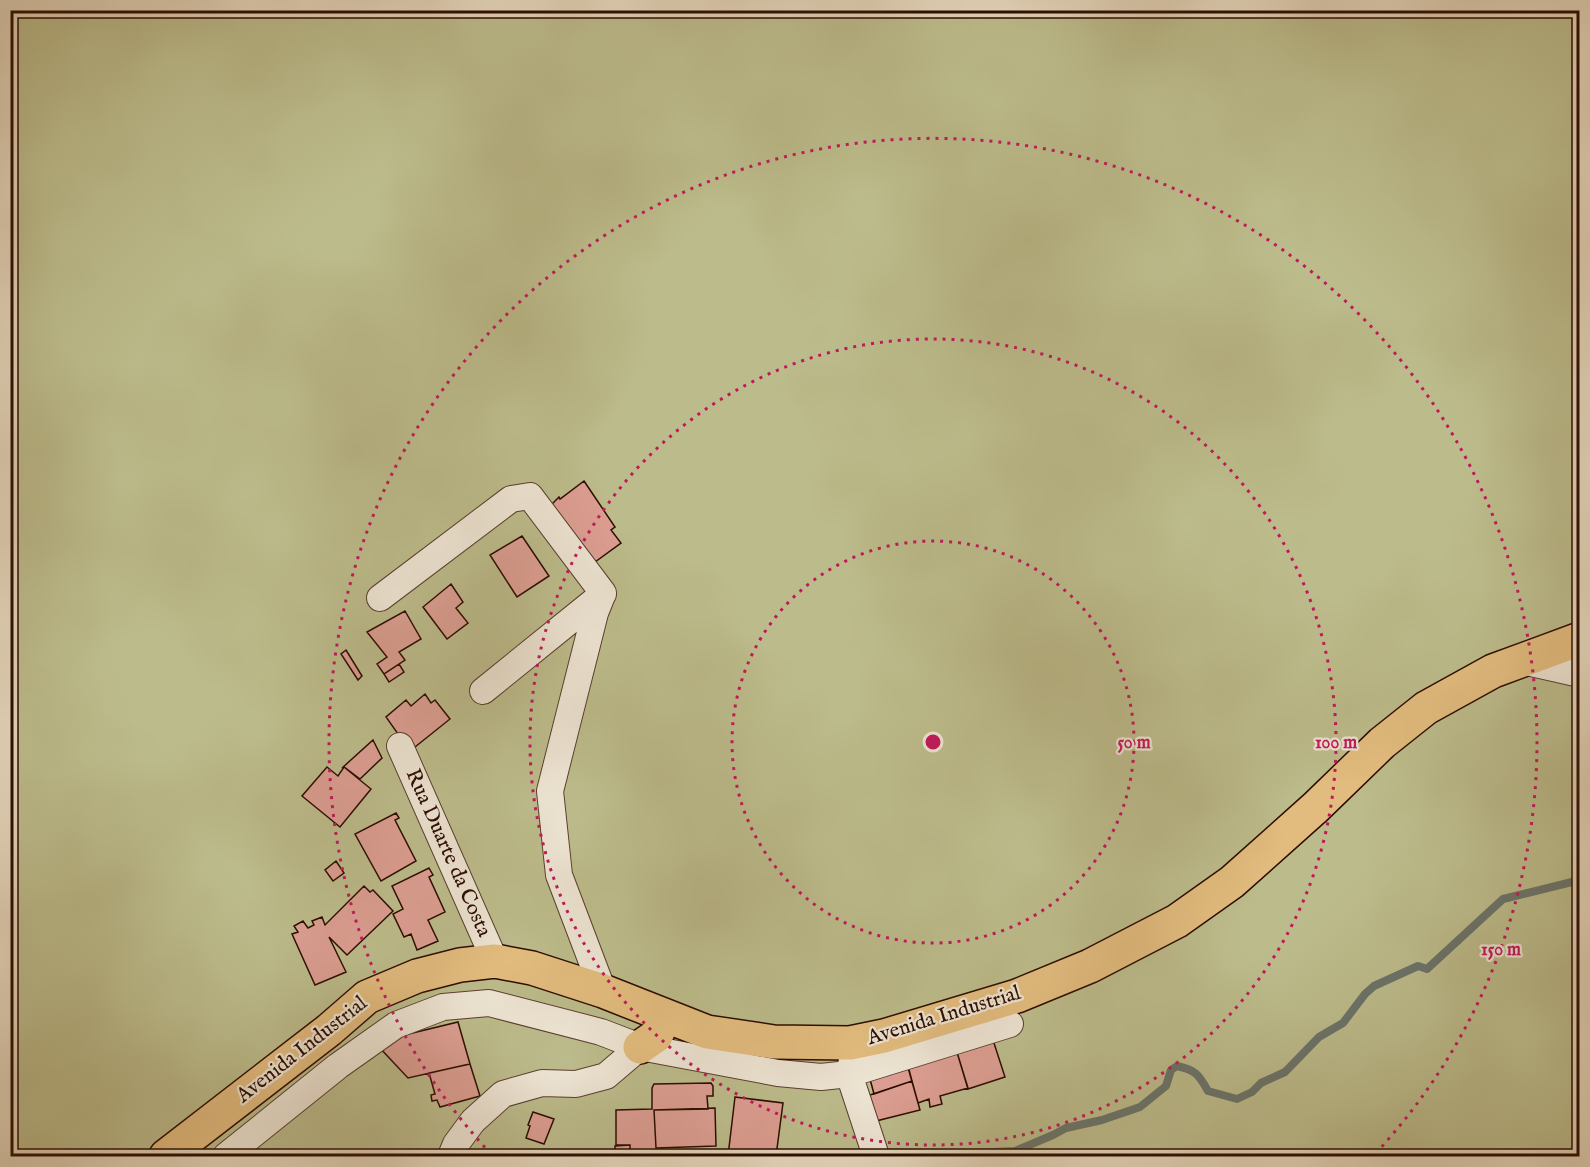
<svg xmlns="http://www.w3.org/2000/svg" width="1590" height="1167" font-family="'IM FELL English',serif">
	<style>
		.green { fill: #bcbb8b; stroke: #746446; stroke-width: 1.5 }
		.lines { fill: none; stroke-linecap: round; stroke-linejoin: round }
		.stream { stroke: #6b746a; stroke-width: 8 }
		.building { fill: #dc9e92; stroke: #2c0c00; stroke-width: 1.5 }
		.minor-casing { stroke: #5a3e2f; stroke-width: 28 }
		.major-casing { stroke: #2c0c00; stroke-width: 36 }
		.minor { stroke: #ede4d3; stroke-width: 26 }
		.major { stroke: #e2bb7e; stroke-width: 33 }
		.ring { fill: none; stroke: #c2185b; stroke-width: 3; stroke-dasharray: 3 6 }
		.labels { text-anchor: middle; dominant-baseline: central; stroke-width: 4.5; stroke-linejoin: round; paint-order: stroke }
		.street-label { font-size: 21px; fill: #2c0c00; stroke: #ede4d3 }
		.centre { fill: #c2185b; stroke: #ede4d3; stroke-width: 3 }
		.ring-label { font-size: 18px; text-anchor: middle; font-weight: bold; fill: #c2185b; stroke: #ede4d3; stroke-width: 4.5; stroke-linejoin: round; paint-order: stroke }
	</style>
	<rect width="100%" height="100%" fill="#e4d6bc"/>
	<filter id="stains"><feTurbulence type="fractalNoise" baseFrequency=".00333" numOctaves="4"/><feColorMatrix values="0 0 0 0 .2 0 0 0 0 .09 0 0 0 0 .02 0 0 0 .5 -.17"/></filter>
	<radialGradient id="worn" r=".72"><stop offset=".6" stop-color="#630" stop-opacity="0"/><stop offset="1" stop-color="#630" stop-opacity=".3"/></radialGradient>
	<path class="green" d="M10 11H1579V1156H11Z"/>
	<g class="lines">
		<path class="stream" d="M967 1156 973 1153 1015 1151 1053 1135 1066 1128 1102 1120 1140 1107 1166 1086 1171 1070 1177 1066C1196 1070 1199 1075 1208 1091L1237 1099 1252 1092 1261 1083 1285 1072 1319 1037 1343 1023 1365 994 1374 986 1418 966 1427 969 1503 899 1580 880"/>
	</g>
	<path class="building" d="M584 481 615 527 611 530 621 543 595 562 552 504 559 497 560 499Z
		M522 536 549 576 517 597 490 555Z
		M451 584 463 602 456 608 468 623 447 639 423 607Z
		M405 611 421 639 399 652 405 660 384 674 377 664 387 657 367 632Z
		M346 650 362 676 358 680 341 654Z
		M399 664 404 672 389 682 384 674Z
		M425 694 431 703 435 700 450 719 410 751 386 717 406 700 411 706Z
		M373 740 382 758 360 779 344 767 342 768Z
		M327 767 338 776 344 767 371 789 340 827 302 796Z
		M396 813 399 818 395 820 416 861 381 881 355 834Z
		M336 861 344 873 333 881 325 870Z
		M429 868 433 875 429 877 445 912 428 920 438 941 417 950 411 934 404 937 393 914 403 909 392 886Z
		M364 886 370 892 373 890 393 911 347 955 329 937 346 972 315 985 292 934 298 932 294 926 303 921 308 928 314 925 312 921 322 917 325 925Z
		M458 1022 470 1064 408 1078 379 1047 392 1038Z
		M992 1037 1005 1077 968 1089 956 1049Z
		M956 1049 968 1088 940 1096 942 1104 930 1107 929 1099 918 1103 907 1064Z
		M470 1064 480 1096 440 1107 437 1100 432 1101 431 1095 435 1094 429 1073Z
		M908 1066 912 1081 874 1094 870 1079Z
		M912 1081 920 1110 872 1122 864 1097Z
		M654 1084 711 1083 713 1086V1096H707L708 1109 654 1110 656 1148H662V1156H630V1145H616V1110L652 1109V1088Z
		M735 1097 783 1103 776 1156H728Z
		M715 1108 716 1146 656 1148 654 1110Z
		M533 1112 554 1119 544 1144 526 1138 530 1126 528 1125Z
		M630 1145V1156H615V1146Z"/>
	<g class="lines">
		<g class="minor-casing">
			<path id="minor" d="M380 598 511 499 530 496 603 593 595 613 550 791 559 875 603 991
				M1522 661 1580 674
				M483 691 603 594
				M400 746 495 961
				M853 1056 849 1074 876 1156
				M226 1156 338 1066 396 1025 443 1007 489 1003 601 1032 640 1047 778 1073 821 1077 849 1074 1010 1024
				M451 1156 456 1144 473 1121 503 1094 542 1083 576 1084 606 1076 640 1047"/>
		</g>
		<g class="major-casing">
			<path id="major" d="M640 1047 656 1036 665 1016
				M166 1156 329 1030 367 997 417 976 460 965 495 961 532 968 603 991 707 1032 774 1042 850 1043 884 1036 1017 996 1090 966 1177 921 1232 882 1316 807 1382 743 1426 708 1493 671 1580 639"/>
		</g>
		<use href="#minor" class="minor"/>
		<use href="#major" class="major"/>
	</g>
	<g class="ring">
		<circle cx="933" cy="742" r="201"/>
		<circle cx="933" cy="742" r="403"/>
		<path d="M491 1154A604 604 0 1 1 1375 1154"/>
	</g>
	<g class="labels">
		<g class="street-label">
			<text transform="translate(448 853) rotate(66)">Rua Duarte da Costa</text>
			<text transform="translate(944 1016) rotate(-17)">Avenida Industrial</text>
			<text transform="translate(302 1050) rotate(-38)">Avenida Industrial</text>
		</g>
	</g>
	<circle cx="933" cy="742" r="9" class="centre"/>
	<g class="ring-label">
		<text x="1134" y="748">50 m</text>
		<text x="1336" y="748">100 m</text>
		<text x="1501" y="955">150 m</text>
	</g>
	<rect width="1590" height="1167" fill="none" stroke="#e4d6bc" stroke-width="36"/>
	<rect x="12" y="12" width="1566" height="1143" fill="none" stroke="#2c0c00" stroke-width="3"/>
	<rect x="18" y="18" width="1554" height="1131" fill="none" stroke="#2c0c00" stroke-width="1.5"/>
	<rect width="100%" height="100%" filter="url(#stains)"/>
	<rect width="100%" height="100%" fill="url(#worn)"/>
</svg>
